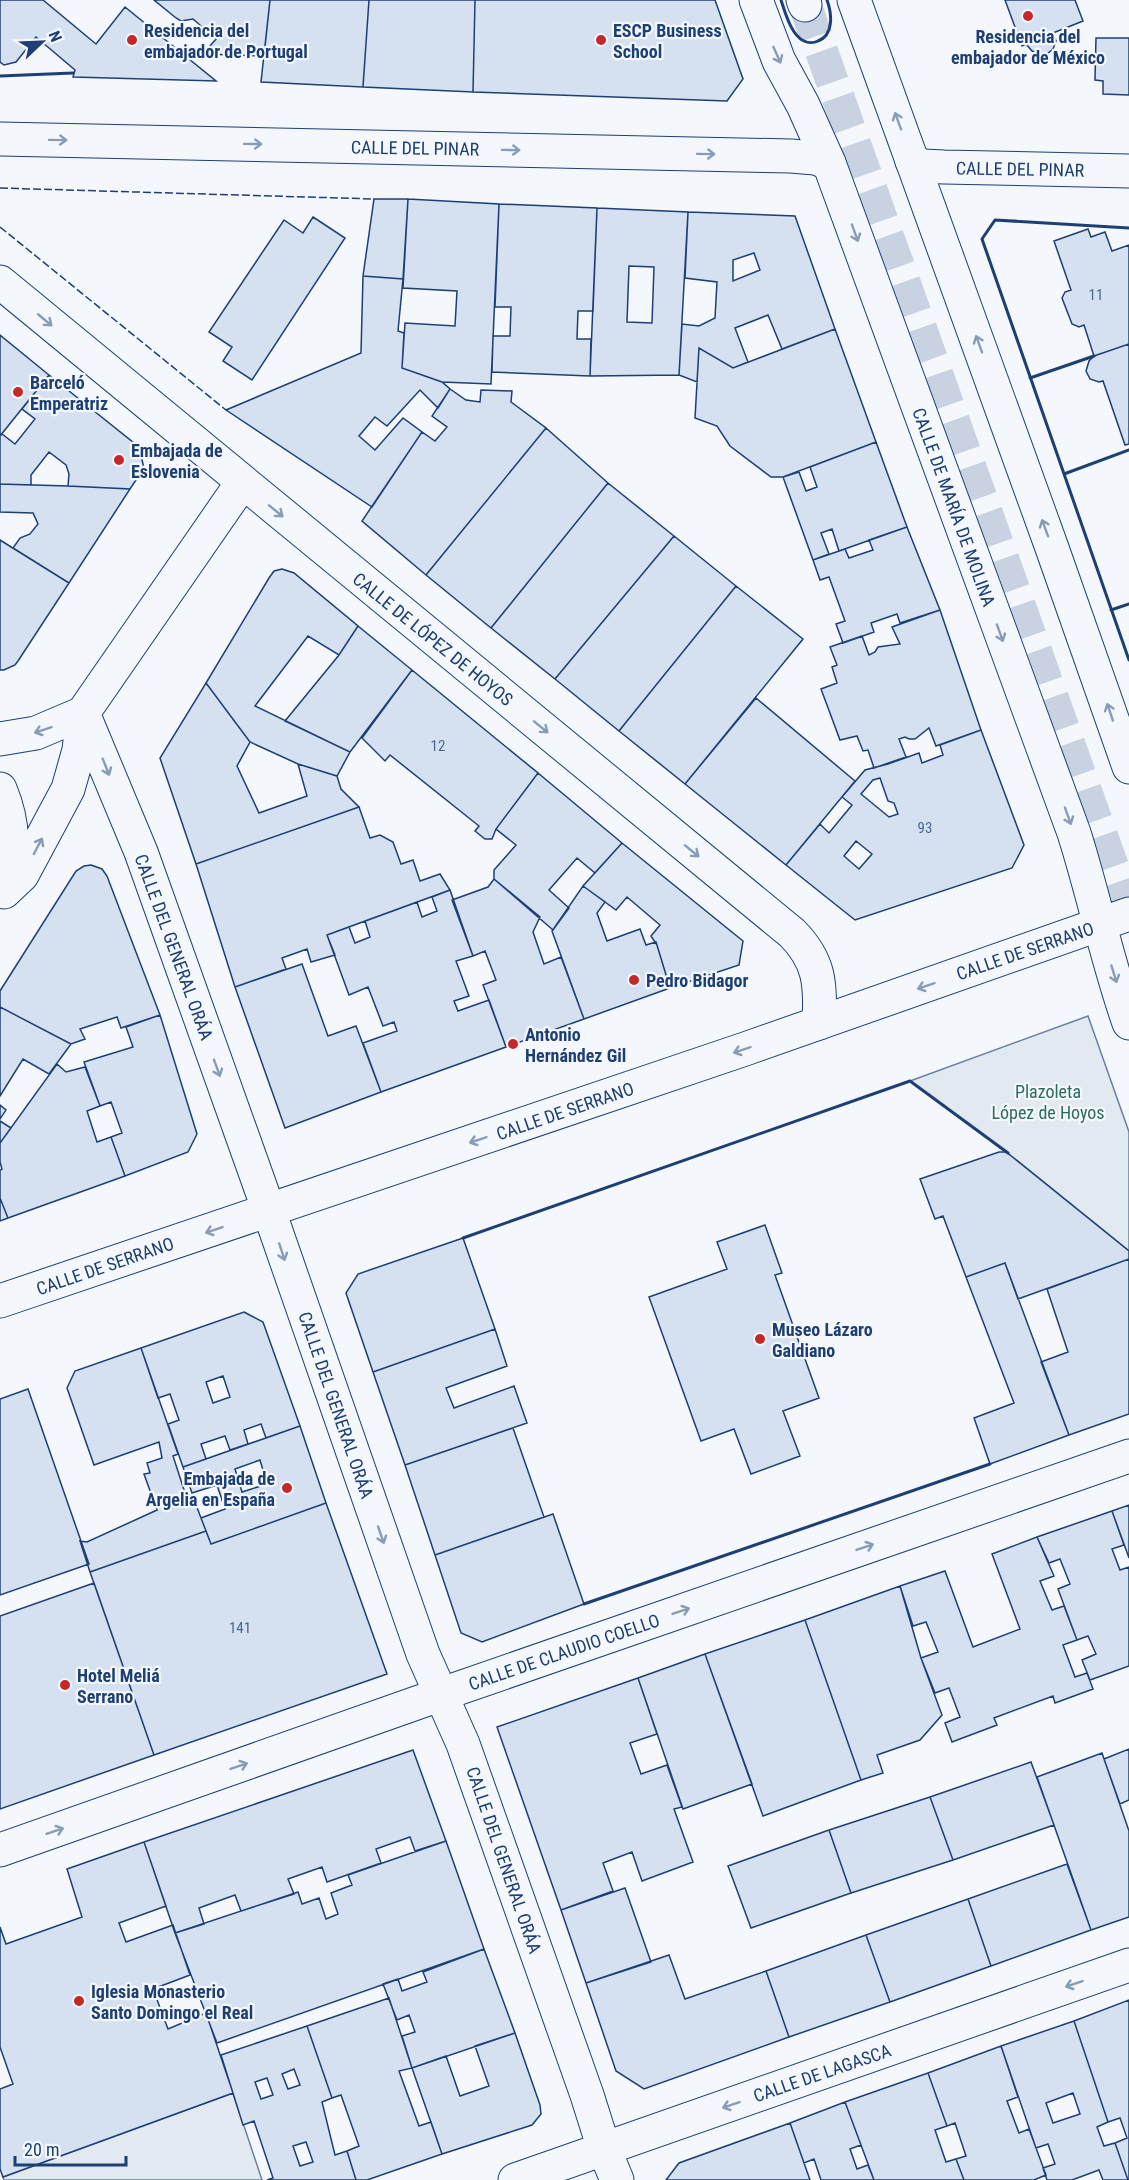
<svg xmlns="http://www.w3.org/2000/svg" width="1129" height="2180" font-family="'Roboto Condensed',sans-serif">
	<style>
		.green { fill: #e3e9f0; stroke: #687fa3; stroke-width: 1.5 }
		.building { fill: #d5e0f0; stroke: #1d3f73; stroke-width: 1.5; fill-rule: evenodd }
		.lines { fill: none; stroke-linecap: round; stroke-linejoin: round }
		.primary-tunnel { stroke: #c9d2e0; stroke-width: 33; stroke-dasharray: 33 16; stroke-linecap: butt }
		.street-casing { stroke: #1d3f73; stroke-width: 35 }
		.secondary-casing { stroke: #1d3f73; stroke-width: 35 }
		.primary-casing { stroke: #1d3f73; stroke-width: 35 }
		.street { stroke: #f4f7fb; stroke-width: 33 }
		.secondary { stroke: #f4f7fb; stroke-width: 33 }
		.primary { stroke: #f4f7fb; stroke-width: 33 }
		.fence { stroke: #1d3f73; stroke-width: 1.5; stroke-dasharray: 8 3; stroke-linecap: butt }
		.wall { stroke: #1d3f73; stroke-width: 3 }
		.oneway { stroke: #889bb7 }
		.poi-dot { fill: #c62828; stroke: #f4f7fb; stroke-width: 2 }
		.labels { text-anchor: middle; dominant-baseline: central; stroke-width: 4.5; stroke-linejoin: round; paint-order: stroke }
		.number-label { font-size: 15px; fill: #4b6792 }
		.poi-label { font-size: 18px; font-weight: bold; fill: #1d3f73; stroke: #f4f7fb; text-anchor: start }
		.street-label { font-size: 18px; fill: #1d3f73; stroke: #f4f7fb }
		.park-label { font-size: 18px; fill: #2c6c60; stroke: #f4f7fb }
	</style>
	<rect width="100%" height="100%" fill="#f4f7fb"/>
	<path class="green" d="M1088 1016 1129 1132V1251L1015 1159 910 1081Z
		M233 2093 262 2180H4L3 2177Z"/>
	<path class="building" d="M0 0H43L96 44 125 7 216 81 73 77 75 70 36 37 16 62 4 65 0 62Z
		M154 0H270L264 56 203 54 216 39 193 19 181 21 176 18Z
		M270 0H369L363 87 261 82Z
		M369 0H475L473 92 363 87Z
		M475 0H715L743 79 727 101 473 92Z
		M1005 0H1075L1083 21 1053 33 1056 41 1053 49 1047 54H1040L1032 51 1026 44 1022 46Z
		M1096 38H1129V95L1103 94V81L1095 80Z
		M374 199H408L403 279 363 276Z
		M408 199 499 204 491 384 442 382 402 368 405 323 455 326 457 291 403 288Z
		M499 204 597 208 593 311H578L577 339H591L590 376 492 372 493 336H510L511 307H495Z
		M597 208 688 212 679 375 590 376ZM629 266 654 267 652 323 627 322Z
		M688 212 795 216 835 329 782 349 768 315 735 328 748 362 733 368 699 348 697 382 679 375 682 324 699 326 715 318 717 282 685 278ZM754 253 760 270 733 281V260Z
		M313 217 345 238 252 380 223 361 232 347 209 332 284 220 303 233Z
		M1088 229 1091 237 1105 232 1112 251 1129 245V344L1094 356 1084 325 1079 327 1072 324 1062 298 1065 292 1071 290 1054 241Z
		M363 276 403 279 398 331 404 333 402 368 442 382 450 389 438 408 420 390 387 426 375 417 359 436 375 450 403 418 422 432 372 507 226 410 361 353Z
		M835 329 876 442 783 477H771L730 446 717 426 695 418 699 348 733 368Z
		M0 335 49 375 0 436Z
		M1129 344V444L1125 445 1103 381 1099 382 1090 379 1086 371 1089 361 1094 356Z
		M49 375 139 447 144 468 130 489 68 486 69 474 66 465 49 452 31 475V485L0 484V436L2 434 15 444 35 419 22 409Z
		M450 389 466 400 480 402 481 390 512 391 511 402 546 428 426 575 362 521 422 432 435 441 447 427 432 416Z
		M546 428 608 483 491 628 426 575Z
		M876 442 907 527 839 551 832 529 821 533 829 554 813 560 783 477 799 472 806 491 817 487 810 467Z
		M608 483 674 536 555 679 491 628Z
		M0 484 68 486 130 489 69 583 13 548 20 538 30 534 38 524 33 513 0 512Z
		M907 527 940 610 900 623 897 614 871 623 874 632 843 643 836 624 845 621 829 577 820 580 813 560 845 549 849 558 873 550 869 540Z
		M674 536 736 586 619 731 555 679Z
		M0 540 69 583 18 661 15 665 4 670H0Z
		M282 569 294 573 358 626 339 655 308 636 255 706 350 752 337 776 298 764 250 742 206 683 269 578 274 571Z
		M736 586 803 639 685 784 619 731Z
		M940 610 981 730 936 746 929 728 915 739H909L905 737 899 739 906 757 874 768 868 750 863 751 857 736 840 740 821 689 837 683 832 667 837 665 830 647 862 636 869 655 875 652 878 647 900 644 892 627Z
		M358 626 412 670 350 752 285 721 339 655Z
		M412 670 538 773 496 829 492 839H485L475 831 479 826 390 755 385 761 362 738Z
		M206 683 250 742 237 766 259 813 307 796 298 764 337 776 341 789 359 807 196 864 160 758Z
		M756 698 855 781 786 865 685 784Z
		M981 730 1024 845 1012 868 855 920 786 865 820 824 829 833 852 805 842 797 865 770 888 764 919 753 922 763 943 755 940 745ZM880 778 888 801 894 803 898 814 889 817 861 794 873 780ZM856 841 872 854 859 869 844 856Z
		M538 773 622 843 595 873 577 858 549 890 569 908 553 930 494 879V870L516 845 496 829Z
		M359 807 370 838 380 835 393 842 401 864 413 860 420 881 440 874 450 890 327 935 335 955 311 962 307 949 282 958 286 969 235 987 196 864Z
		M622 843 743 941 739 965 670 988 657 945 651 936 660 925 627 897 616 910 583 886Z
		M91 865 102 869 107 876 160 1015 121 1028 117 1017 80 1029 85 1039 71 1044 0 1007V991L76 871 84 866Z
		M494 879 540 917 533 932 544 964 561 957 584 1019 506 1047 483 985 496 980 485 951 473 956 452 900 488 887Z
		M583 886 605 902 597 913 607 941 640 929 646 945 656 942 670 988 584 1019 552 931Z
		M450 890 473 956 456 961 469 996 454 1001 458 1011 489 1000 506 1047 381 1092 363 1043 397 1031 394 1022 383 1026 368 987 349 995 327 935 349 927 355 943 370 937 365 921 417 902 422 917 437 911 432 897Z
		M302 964 328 1036 356 1026 381 1092 285 1128 235 987Z
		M0 1007 71 1044 49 1074 23 1059 0 1096Z
		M160 1015 197 1134 188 1152 125 1176 111 1137 122 1133 111 1102 100 1106 84 1062 133 1047 126 1027Z
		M57 1064 66 1072 85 1067 100 1106 87 1111 97 1142 111 1137 125 1176 8 1218 0 1198V1170L2 1169 0 1162V1143Z
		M0 1105 6 1110 0 1119Z
		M0 1121 11 1128 0 1143Z
		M999 1152H1006L1015 1159 1129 1251V1259L1018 1299 1005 1263 966 1277 943 1216 935 1219 920 1179Z
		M0 1198 8 1218 0 1221Z
		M765 1225 782 1273 775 1275 819 1398 783 1411 800 1456 751 1474 734 1429 701 1441 649 1297 727 1269 717 1242Z
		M463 1238 495 1329 373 1372 346 1293 358 1274Z
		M1129 1259V1414L1069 1435 1041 1362 1068 1352 1047 1289Z
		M1005 1263 1069 1435 990 1464 974 1418 1014 1403 966 1277Z
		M244 1312 263 1322 300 1426 266 1438 261 1424 244 1430 248 1444 230 1450 225 1436 201 1444 206 1459 183 1467 168 1424 179 1420 170 1394 158 1398 141 1348ZM223 1376 230 1397 213 1403 206 1382Z
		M495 1329 507 1366 446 1388 454 1408 514 1386 527 1423 405 1465 373 1372Z
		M141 1348 178 1454 173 1456 187 1499 193 1497 206 1531 90 1572 80 1541 87 1542 157 1510 144 1474 150 1473 147 1463 162 1458 159 1442 94 1465 67 1388 75 1371Z
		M28 1389 89 1564 0 1595V1399Z
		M300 1426 326 1503 211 1544 201 1518 225 1509 217 1485 192 1493 183 1467ZM260 1460 267 1484 242 1492 235 1469Z
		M513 1428 544 1517 435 1555 405 1465Z
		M326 1503 387 1674 154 1755 90 1572 206 1531 211 1544Z
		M1129 1505V1558L1112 1511Z
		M1112 1511 1124 1545 1112 1549 1120 1570 1129 1567V1666L1090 1680 1082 1660 1096 1654 1088 1636 1077 1640 1058 1589 1070 1584 1060 1559 1049 1563 1037 1537Z
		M553 1514 584 1604 482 1642 461 1633 435 1555Z
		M1037 1537 1054 1576 1040 1581 1052 1610 1064 1606 1077 1640 1063 1645 1075 1677 1087 1673 1093 1689 1055 1703 1053 1696 994 1718 997 1725 952 1742 945 1723 960 1717 949 1688 935 1693 921 1658 938 1652 926 1622 913 1626 900 1586 945 1571 973 1647 1020 1629 992 1554Z
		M94 1583 154 1755 0 1809V1616Z
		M900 1586 921 1658 942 1715 920 1740 877 1755 883 1773 861 1780 805 1620Z
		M805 1620 861 1780 763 1816 705 1654Z
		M705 1654 752 1784 683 1809 638 1678Z
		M638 1678 657 1734 630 1743 641 1774 667 1765 682 1807 674 1809 693 1862 642 1881 632 1852 603 1863 613 1891 561 1910 497 1727Z
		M1129 1749V1800L1120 1804 1104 1759Z
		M413 1750 446 1841 415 1851 410 1837 376 1849 381 1863 327 1882 322 1867 288 1879 294 1894 241 1911 235 1895 199 1908 204 1924 175 1933 144 1842Z
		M1102 1753 1129 1831V1917L1091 1930 1037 1777Z
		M1031 1762 1054 1825 953 1860 930 1797Z
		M930 1797 953 1860 851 1893 829 1830Z
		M829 1830 851 1893 751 1928 728 1866Z
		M446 1841 484 1949 217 2043 175 1933 298 1892 302 1904 319 1898 326 1919 338 1914 331 1893 352 1885 348 1875Z
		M144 1842 166 1906 119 1923 126 1942 173 1925 190 1975 153 1989 168 2029 206 2013 233 2093 3 2177 0 2169V2089L13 2084 0 2047V1927L6 1944 82 1917 67 1869Z
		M1067 1864 1091 1930 991 1966 968 1899Z
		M625 1888 651 1962 586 1983 561 1910Z
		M968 1899 991 1966 890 2002 866 1935Z
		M866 1935 890 2002 789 2037 766 1971Z
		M484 1949 515 2033 412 2068 402 2036 415 2032 409 2015 397 2020 383 1984 398 1979 402 1991 427 1982 423 1972Z
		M669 1955 685 1999 766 1971 789 2037 644 2089 616 2071 586 1983Z
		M389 1998 412 2068 399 2071 419 2126 431 2122 442 2154 367 2180H356L347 2151 359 2146 341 2095 332 2098 307 2026Z
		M1129 2000V2180H1128L1115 2143 1127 2138 1120 2118 1108 2122 1074 2021Z
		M1074 2021 1108 2122 1097 2127 1104 2146 1115 2143 1128 2180H1103L1099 2170 1072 2180H1047L1043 2168 1055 2164 1048 2144 1036 2148 1001 2046ZM1073 2093 1080 2114 1053 2123 1046 2103Z
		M307 2026 332 2098 322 2102 335 2155 347 2151 356 2180H267L273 2178 254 2121 243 2125 221 2055ZM294 2069 300 2085 288 2089 282 2074ZM267 2078 273 2095 261 2099 255 2082ZM306 2142 313 2162 300 2166 293 2146Z
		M515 2033 540 2105 541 2114 532 2125 442 2154 412 2068 446 2056 460 2096 489 2086 475 2046Z
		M1001 2046 1018 2097 1007 2101 1019 2133 1029 2129 1046 2175 1034 2180H964L956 2159 966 2156 955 2123 947 2126 928 2073Z
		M928 2073 947 2126 935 2130 946 2162 956 2159 964 2180H874L845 2102Z
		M845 2102 861 2145 850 2149 857 2169 868 2165 874 2180H821L814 2159 804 2163 790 2123Z
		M790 2123 810 2180H666L679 2163Z"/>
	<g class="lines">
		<path class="primary-tunnel" d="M805 5 1129 913"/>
		<g class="street-casing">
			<path id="street" d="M0 139 791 156 815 158 829 163
				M912 161 923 166 944 167 1129 171
				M0 282 792 933C820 961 821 985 819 1023
				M83 713 141 852 269 1211 423 1654 463 1744 587 2095 604 2149 617 2180
				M0 739 36 733 83 713
				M0 789C16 827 13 851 4 890
				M4 892 22 875 68 789 79 750 83 713 242 483
				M0 1850 442 1694 1129 1456
				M515 2180 1129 1965"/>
		</g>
		<g class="secondary-casing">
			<path id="secondary" d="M0 1301 745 1049 1129 914"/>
		</g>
		<g class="primary-casing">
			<path id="primary" d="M756 0 779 61 803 105 829 163 1074 833C1094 896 1107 961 1129 1023
				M803 0 805 5
				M854 0 1052 548 1129 767"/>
		</g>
		<use href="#street" class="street"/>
		<use href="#secondary" class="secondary"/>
		<use href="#primary" class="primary"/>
		<path class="fence" d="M0 188 374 199
			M0 227 226 410"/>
		<path class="wall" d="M781 0C785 12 791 35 804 41 808 43 814 43 818 41 834 35 832 14 827 0
			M0 76 73 73
			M1129 228 995 220 982 239 1129 660
			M1030 378 1094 356
			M1064 474 1129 450
			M1111 610 1129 604
			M463 1238 910 1081 1008 1153
			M584 1604 990 1464"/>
	</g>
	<defs><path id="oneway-shaft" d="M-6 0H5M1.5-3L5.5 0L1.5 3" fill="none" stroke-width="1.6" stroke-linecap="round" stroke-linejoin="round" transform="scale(1.5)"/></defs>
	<g class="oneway">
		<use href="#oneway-shaft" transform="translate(777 55) rotate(66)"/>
		<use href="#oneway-shaft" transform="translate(898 121) rotate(-110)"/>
		<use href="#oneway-shaft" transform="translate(58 140) rotate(1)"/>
		<use href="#oneway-shaft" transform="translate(253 144) rotate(1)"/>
		<use href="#oneway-shaft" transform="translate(511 150) rotate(1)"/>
		<use href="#oneway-shaft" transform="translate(706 154) rotate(1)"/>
		<use href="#oneway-shaft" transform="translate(855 233) rotate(70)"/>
		<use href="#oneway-shaft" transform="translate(45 320) rotate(40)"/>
		<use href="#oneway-shaft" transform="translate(979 344) rotate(-110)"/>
		<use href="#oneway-shaft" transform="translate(276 511) rotate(39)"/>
		<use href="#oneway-shaft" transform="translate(1045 528) rotate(-110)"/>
		<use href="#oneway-shaft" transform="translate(1000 633) rotate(70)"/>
		<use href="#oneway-shaft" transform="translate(1110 712) rotate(-109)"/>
		<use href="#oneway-shaft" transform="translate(541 727) rotate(39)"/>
		<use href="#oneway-shaft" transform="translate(43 730) rotate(161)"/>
		<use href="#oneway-shaft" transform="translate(106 767) rotate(68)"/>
		<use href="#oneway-shaft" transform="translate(1068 816) rotate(70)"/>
		<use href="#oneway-shaft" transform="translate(38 846) rotate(-62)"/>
		<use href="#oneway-shaft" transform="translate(692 851) rotate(39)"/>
		<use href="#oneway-shaft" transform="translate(1114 974) rotate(73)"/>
		<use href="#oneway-shaft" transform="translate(926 986) rotate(161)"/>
		<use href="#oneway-shaft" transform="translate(742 1050) rotate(161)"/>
		<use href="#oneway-shaft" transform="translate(217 1068) rotate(70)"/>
		<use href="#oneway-shaft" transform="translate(478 1140) rotate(161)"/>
		<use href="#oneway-shaft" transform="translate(214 1230) rotate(161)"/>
		<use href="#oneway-shaft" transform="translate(282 1252) rotate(72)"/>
		<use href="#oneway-shaft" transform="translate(381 1535) rotate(71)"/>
		<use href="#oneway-shaft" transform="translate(865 1547) rotate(-19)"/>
		<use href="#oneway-shaft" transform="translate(681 1611) rotate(-19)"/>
		<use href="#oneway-shaft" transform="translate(239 1766) rotate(-19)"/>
		<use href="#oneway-shaft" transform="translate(55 1831) rotate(-19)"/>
		<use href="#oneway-shaft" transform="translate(1074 1984) rotate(161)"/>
		<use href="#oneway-shaft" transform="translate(731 2105) rotate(161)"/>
	</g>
	<g class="poi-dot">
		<circle cx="1028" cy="16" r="6"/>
		<circle cx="132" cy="40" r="6"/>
		<circle cx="601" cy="40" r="6"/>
		<circle cx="18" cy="392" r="6"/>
		<circle cx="119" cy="460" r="6"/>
		<circle cx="634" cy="980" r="6"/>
		<circle cx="513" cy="1044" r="6"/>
		<circle cx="760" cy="1339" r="6"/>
		<circle cx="287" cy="1488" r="6"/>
		<circle cx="65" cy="1685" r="6"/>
		<circle cx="79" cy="2001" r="6"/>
	</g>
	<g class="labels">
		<g class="number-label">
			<text x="1096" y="295">11</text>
			<text x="438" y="746">12</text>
			<text x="925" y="828">93</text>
			<text x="240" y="1628">141</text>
		</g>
		<g class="poi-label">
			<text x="144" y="30">Residencia del<tspan x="144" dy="21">embajador de Portugal</tspan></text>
			<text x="613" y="30">ESCP Business<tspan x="613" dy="21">School</tspan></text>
			<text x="1028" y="36" text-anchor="middle">Residencia del<tspan x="1028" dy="21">embajador de México</tspan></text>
			<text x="30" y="382">Barceló<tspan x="30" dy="21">Emperatriz</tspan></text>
			<text x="131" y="450">Embajada de<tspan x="131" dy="21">Eslovenia</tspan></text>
			<text x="646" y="980">Pedro Bidagor</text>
			<text x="525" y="1034">Antonio<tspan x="525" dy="21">Hernández Gil</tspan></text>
			<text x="772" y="1329">Museo Lázaro<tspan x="772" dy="21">Galdiano</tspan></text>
			<text x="275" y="1478" text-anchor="end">Embajada de<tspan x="275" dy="21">Argelia en España</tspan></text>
			<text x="77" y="1675">Hotel Meliá<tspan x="77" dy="21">Serrano</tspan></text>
			<text x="91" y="1991">Iglesia Monasterio<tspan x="91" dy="21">Santo Domingo el Real</tspan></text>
		</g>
		<g class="street-label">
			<text transform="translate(415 148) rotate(1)">CALLE DEL PINAR</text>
			<text transform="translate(1020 169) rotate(1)">CALLE DEL PINAR</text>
			<text transform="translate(954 507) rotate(70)">CALLE DE MARÍA DE MOLINA</text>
			<text transform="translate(433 639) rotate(39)">CALLE DE LÓPEZ DE HOYOS</text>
			<text transform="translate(174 947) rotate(70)">CALLE DEL GENERAL ORÁA</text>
			<text transform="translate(1025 951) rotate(-19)">CALLE DE SERRANO</text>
			<text transform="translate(565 1111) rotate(-19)">CALLE DE SERRANO</text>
			<text transform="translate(105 1266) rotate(-19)">CALLE DE SERRANO</text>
			<text transform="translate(336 1405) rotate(71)">CALLE DEL GENERAL ORÁA</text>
			<text transform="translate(564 1652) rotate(-19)">CALLE DE CLAUDIO COELLO</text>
			<text transform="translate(504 1860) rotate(71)">CALLE DEL GENERAL ORÁA</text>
			<text transform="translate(822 2073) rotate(-19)">CALLE DE LAGASCA</text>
		</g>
		<g class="park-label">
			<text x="1048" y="1091">Plazoleta<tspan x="1048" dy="21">López de Hoyos</tspan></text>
		</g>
	</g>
	<g transform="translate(42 42) rotate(67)" stroke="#f4f7fb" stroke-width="4.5" paint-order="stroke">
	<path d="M0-4.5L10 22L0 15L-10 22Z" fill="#1d3f73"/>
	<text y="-9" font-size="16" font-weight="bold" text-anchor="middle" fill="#1d3f73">N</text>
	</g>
	<path d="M15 2156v9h111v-9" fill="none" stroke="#1d3f73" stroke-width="3"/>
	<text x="24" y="2156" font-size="18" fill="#1d3f73" stroke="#f4f7fb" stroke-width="4.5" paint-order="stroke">20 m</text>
</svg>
